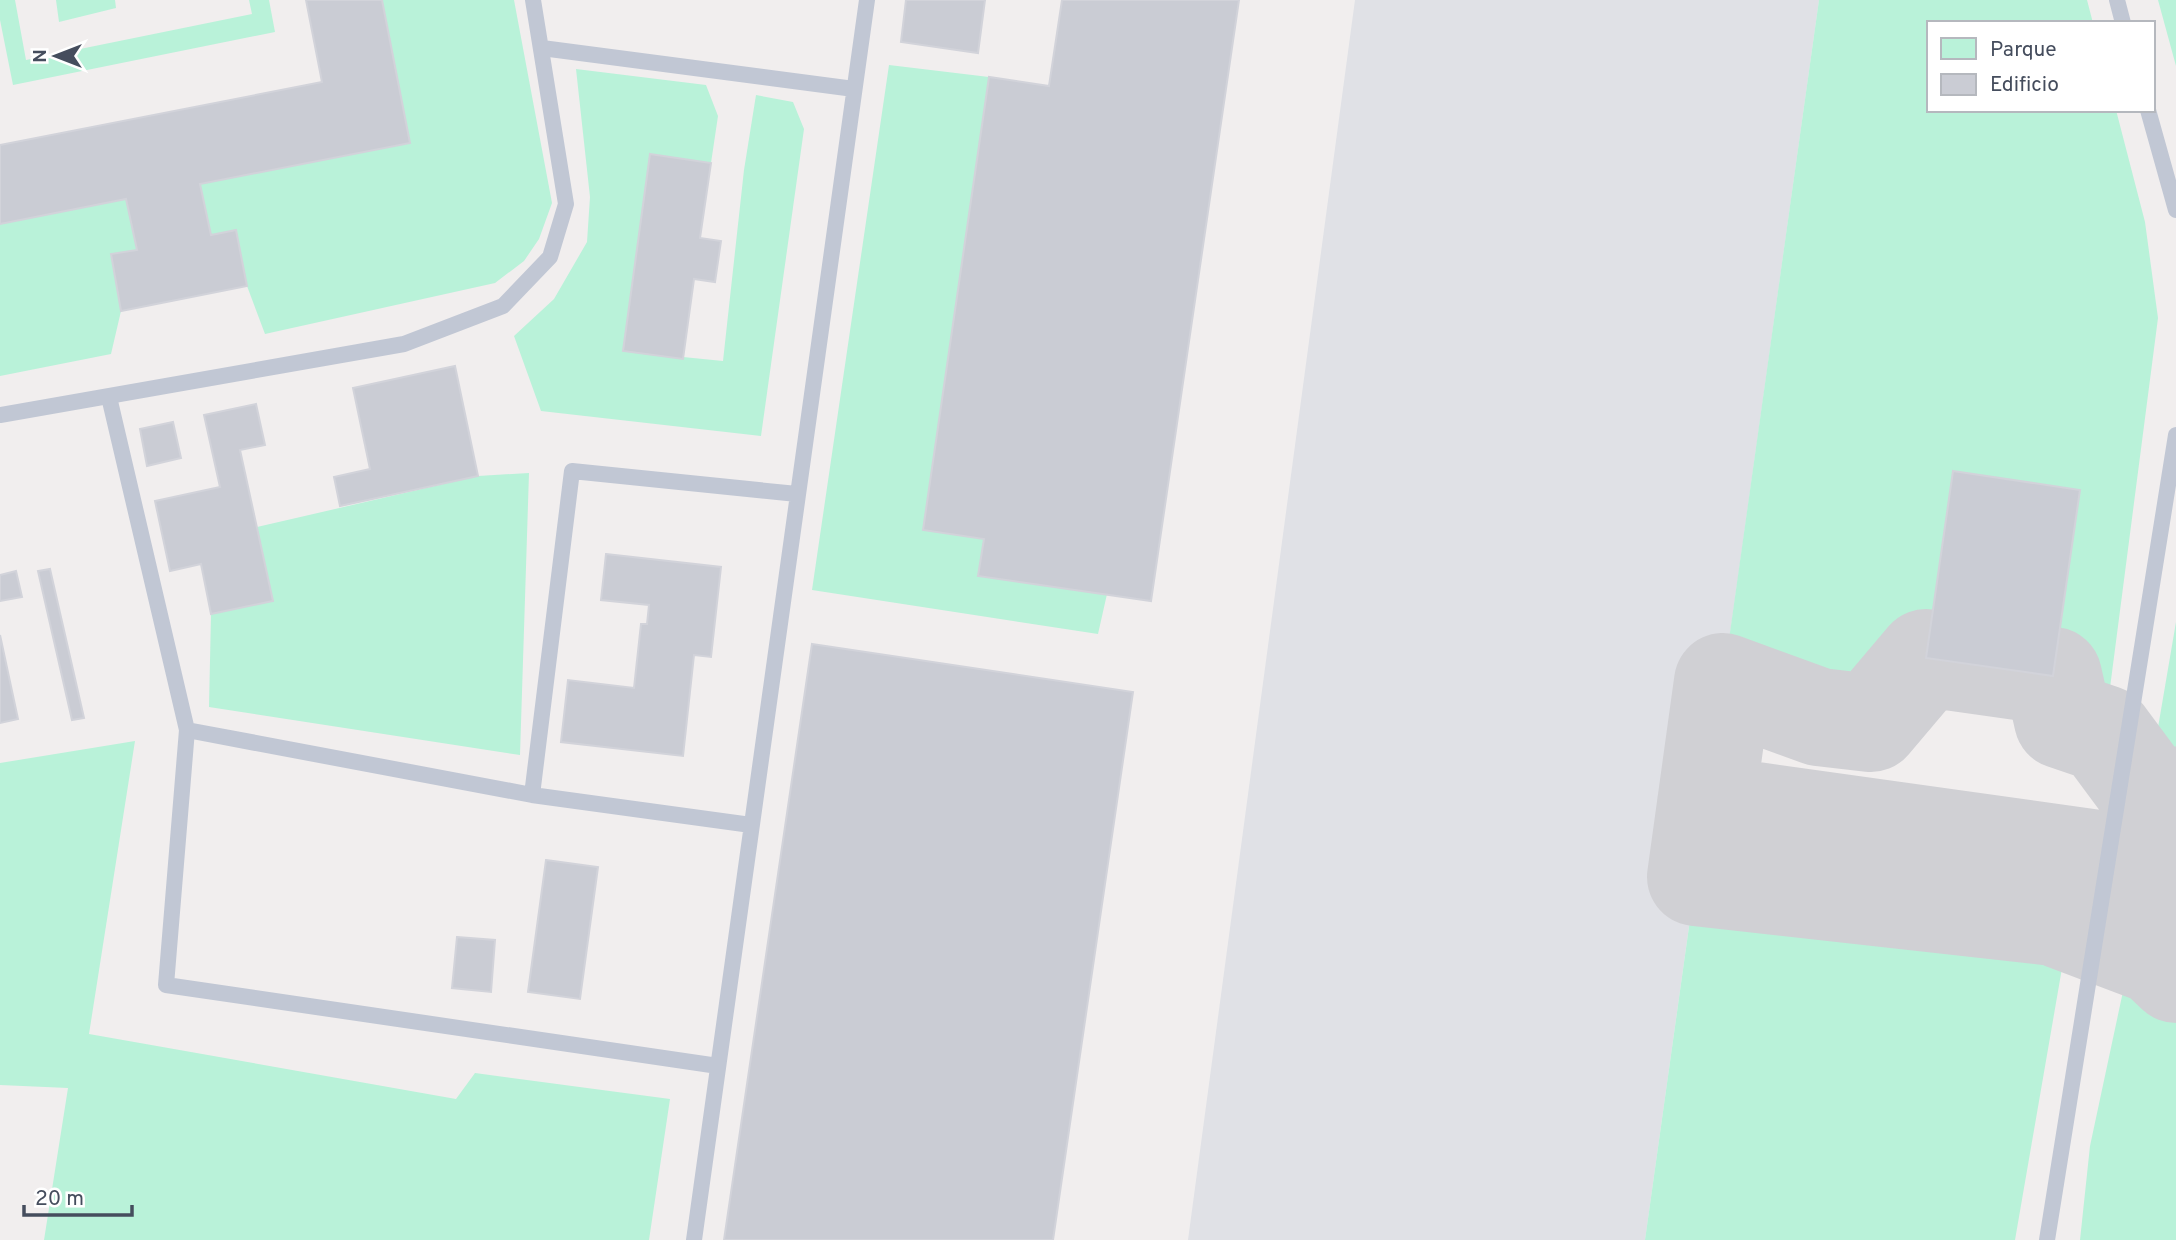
<svg xmlns="http://www.w3.org/2000/svg" width="2176" height="1240" font-family="Overpass,sans-serif">
	<style>
		.airport { fill: #e0e1e6 }
		.green { fill: #b9f2d9 }
		.lines { fill: none; stroke-linecap: round; stroke-linejoin: round }
		.taxiway { stroke: #d0d0d4; stroke-width: 98 }
		.building { fill: #caccd4; stroke: #d2d3da; stroke-width: 2 }
		.lane { stroke: #c1c7d4; stroke-width: 16 }
	</style>
	<rect width="100%" height="100%" fill="#f1eeee"/>
	<path class="airport" d="M1355 0H1819L1645 1240H1188Z"/>
	<path class="green" d="M0 0H15L26 60 252 14 249 0H269L275 32 13 85 0 20Z
		M56 0H115L116 8 59 22Z
		M382 0H514L552 203 539 239 524 261 495 283 265 334 247 286 236 230 211 235 200 184 410 143Z
		M1819 0H2087L2093 23H1929V110H2116L2145 222 2158 318 2104 734 2063 720 2053 676 2080 490 1953 471 1926 658 1871 723 1819 717 1723 682Z
		M2158 0H2176V66Z
		M889 65 989 77 923 530 984 539 978 575 1107 594 1098 634 812 590Z
		M576 69 706 85 718 116 711 163 650 155 623 351 723 361 744 170 756 95 793 102 804 129 761 436 541 411 514 336 554 299 587 242 590 197Z
		M126 199 137 250 111 255 121 311 111 354 0 376V224Z
		M529 473 520 755 209 707 211 614 272 600 257 527 478 476Z
		M2176 622V796L2147 792Z
		M135 741 89 1034 456 1099 475 1073 670 1099 649 1240H44L68 1088 0 1085V763Z
		M1696 877 2054 917 2066 945 2015 1240H1645Z
		M2157 956 2176 974V1240H2080L2090 1146 2128 968Z"/>
	<g class="lines">
		<path class="taxiway" d="M2176 796 2147 792 2104 734 2063 720 2053 676 1926 658 1871 723 1819 717 1723 682 1696 877 2054 917 2157 956 2176 974
			M1706 804 2176 870"/>
	</g>
	<path class="building" d="M306 0H382L410 143 200 184 211 235 236 230 247 286 121 311 111 254 137 250 126 199 0 224V145L322 82Z
		M906 0H985L978 53 901 42Z
		M1062 0H1239L1151 601 978 576 984 539 923 530 989 77 1049 86Z
		M650 154 711 163 700 238 721 241 715 282 694 279 683 359 623 351Z
		M455 366 478 476 340 506 334 477 370 469 353 388Z
		M256 404 265 445 240 450 273 601 211 614 201 564 170 571 155 501 220 487 204 415Z
		M173 422 181 458 147 466 140 429Z
		M1953 471 2080 490 2053 676 1926 658Z
		M606 554 721 567 711 657 694 655 683 756 561 742 568 680 634 688 641 624H647L649 605 601 600Z
		M50 569 84 718 72 720 38 571Z
		M16 571 22 597 0 601V575Z
		M0 635 18 719 0 723Z
		M812 644 1133 692 1053 1240H724Z
		M546 860 598 867 580 999 528 992Z
		M457 937 495 940 491 992 452 988Z"/>
	<g class="lines">
		<path class="lane" d="M2117 0 2123 23
			M542 48 854 89
			M2148 110 2176 210
			M109 397 187 730 532 795 751 825
			M0 415 404 344 503 306 550 257 566 204 533 0
			M187 730 166 985 718 1066
			M532 795 572 471 797 494
			M694 1240 867 0
			M2047 1240 2176 435"/>
	</g>
	<rect x="1927" y="21" width="228" height="91" fill="#ffffff" stroke="#b5b8be" stroke-width="2"/>
	<rect x="1941" y="38" width="35" height="21" fill="#b9f2d9" stroke="#b5b8be" stroke-width="2"/>
	<text x="1990" y="56" font-size="21" fill="#454d5d">Parque</text>
	<rect x="1941" y="74" width="35" height="21" fill="#caccd4" stroke="#b5b8be" stroke-width="2"/>
	<text x="1990" y="91" font-size="21" fill="#454d5d">Edificio</text>
	<g transform="translate(56 56) rotate(270)" stroke="#ffffff" stroke-width="5" paint-order="stroke">
	<path d="M0-5L12 26L0 18L-12 26Z" fill="#454d5d"/>
	<text y="-10" font-size="19" font-weight="bold" text-anchor="middle" fill="#454d5d">N</text>
	</g>
	<path d="M24 1205v10h108v-10" fill="none" stroke="#454d5d" stroke-width="3.5"/>
	<text x="35" y="1205" font-size="21" fill="#454d5d" stroke="#ffffff" stroke-width="5" paint-order="stroke">20 m</text>
</svg>
